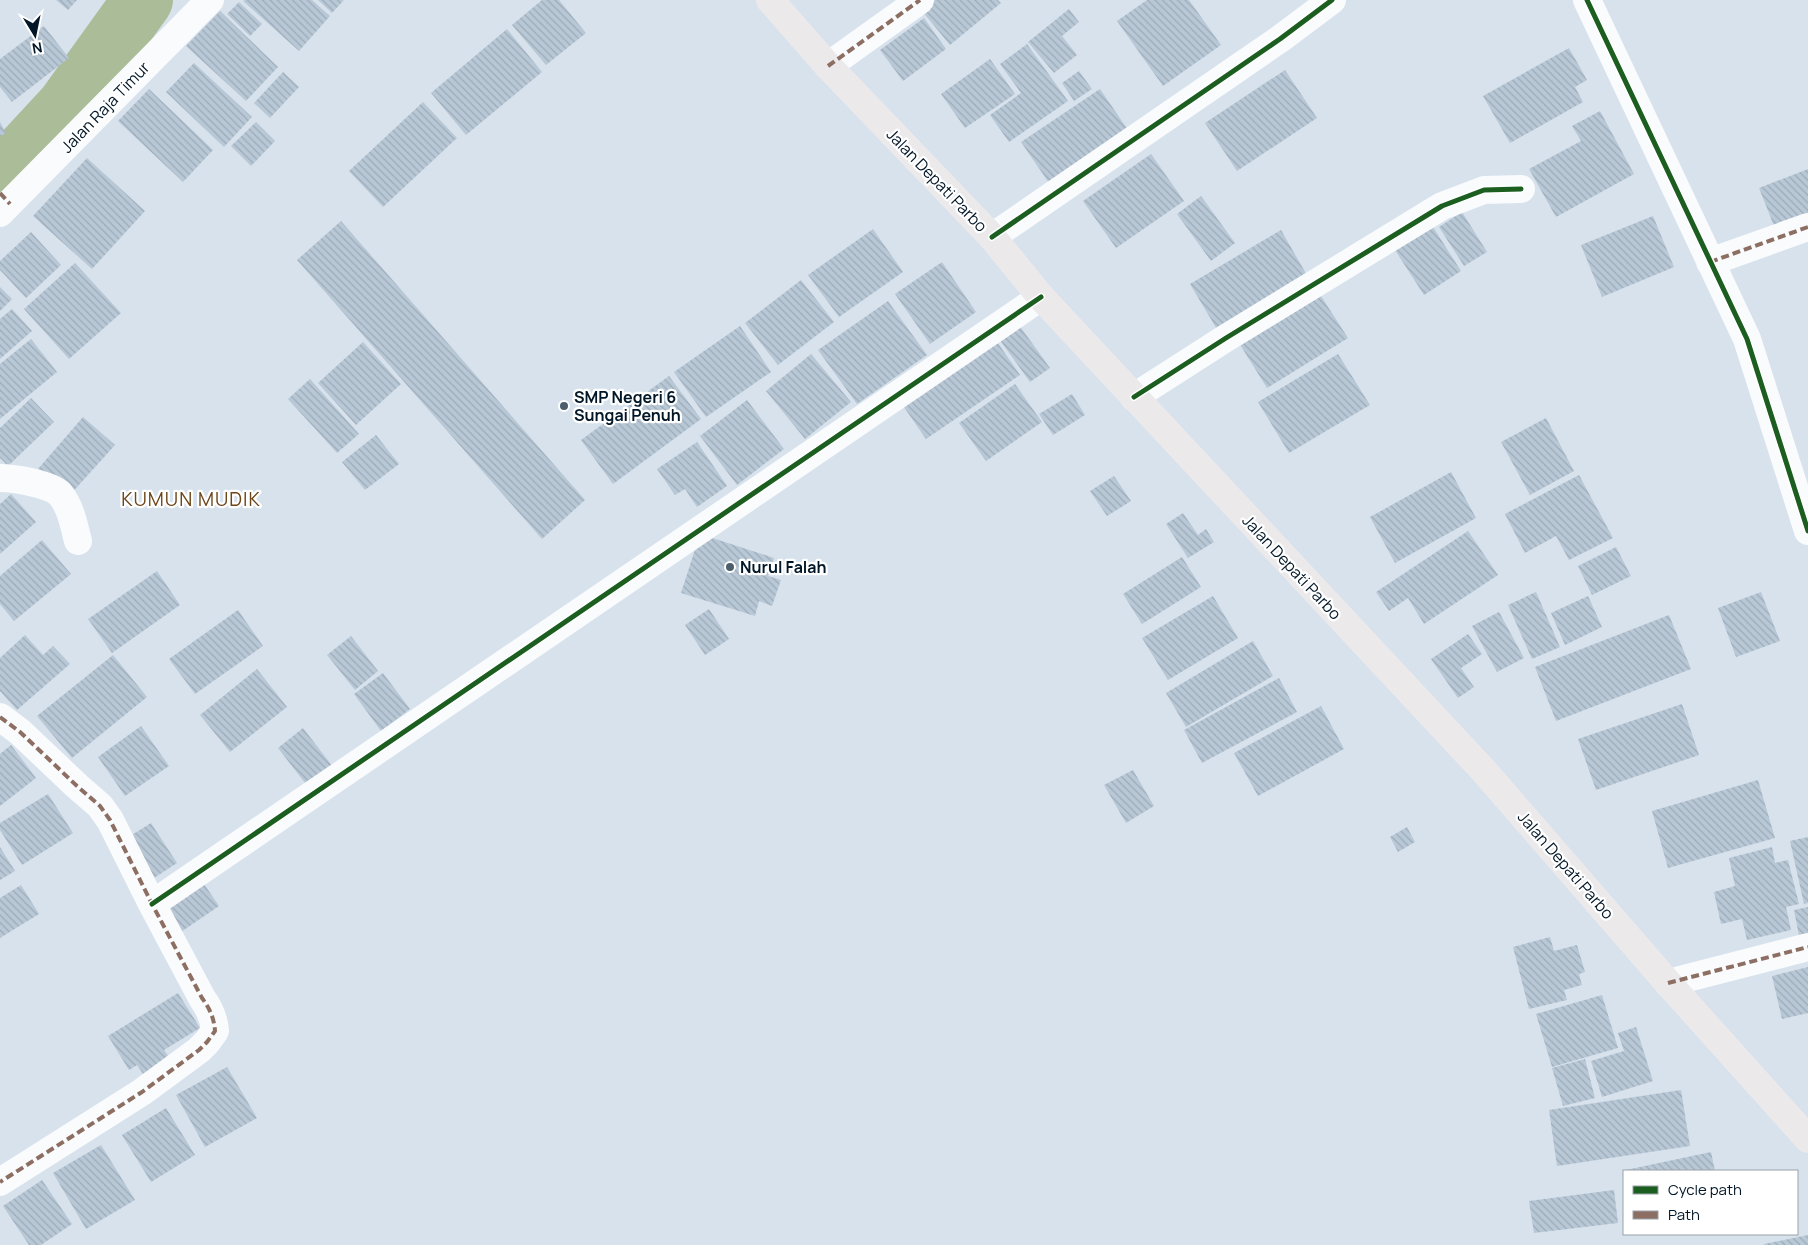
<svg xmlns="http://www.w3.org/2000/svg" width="1808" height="1245" font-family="Manrope,sans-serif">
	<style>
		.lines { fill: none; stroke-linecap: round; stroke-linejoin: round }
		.river { stroke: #aabd98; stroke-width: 60 }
		.building { fill: url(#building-back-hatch) }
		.minor { stroke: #f9fbfc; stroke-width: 28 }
		.primary { stroke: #ece9eb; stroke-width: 28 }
		.quiet { stroke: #8d6e63; stroke-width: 4; stroke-dasharray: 8 4; stroke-linecap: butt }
		.cycleway-casing { stroke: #fff; stroke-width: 8 }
		.cycleway { stroke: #1b5e20; stroke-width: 5 }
		.poi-dot { fill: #4c5d6c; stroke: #fff; stroke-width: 2 }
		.labels { text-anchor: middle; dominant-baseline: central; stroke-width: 4.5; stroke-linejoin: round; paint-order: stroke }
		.street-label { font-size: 16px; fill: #011627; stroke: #fff }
		.poi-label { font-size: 16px; font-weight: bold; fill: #011627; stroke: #fff; text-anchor: start }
		.quarter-label { font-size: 19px; letter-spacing: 1px; fill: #6c4518; stroke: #fff }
	</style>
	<defs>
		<pattern id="building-back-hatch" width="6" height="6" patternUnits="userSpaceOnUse" patternTransform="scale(1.25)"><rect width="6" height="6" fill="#b9c8d6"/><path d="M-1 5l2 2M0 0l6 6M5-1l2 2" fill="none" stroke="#9dabb8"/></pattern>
	</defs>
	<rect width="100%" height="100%" fill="#d7e2ed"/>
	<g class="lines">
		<path class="river" d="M0 178 66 107 143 0"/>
	</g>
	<path class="building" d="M56 0H77L68 10Z
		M245 0H312L330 16 299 51 243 1Z
		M318 0H344L332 13Z
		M542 0H559L586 33 546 65 512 25Z
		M935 0H998L1001 3 950 45 922 11Z
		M1147 0H1189L1221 45 1163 86 1117 21Z
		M239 2 262 24 250 36 227 14Z
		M1069 9 1079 22 1062 36 1077 55 1054 73 1028 42Z
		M220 11 278 67 246 101 186 46Z
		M924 18 946 49 903 81 880 50Z
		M44 26 69 58 12 102 0 87V59Z
		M507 29 542 72 466 135 431 93Z
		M1027 44 1068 101 1009 142 990 115 1021 93 1000 64Z
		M1569 48 1587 80 1575 87 1583 102 1510 143 1483 96Z
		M990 59 1015 94 965 128 941 94Z
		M194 63 252 117 224 147 166 92Z
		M1285 70 1317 118 1237 171 1205 123Z
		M1079 71 1092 89 1074 101 1062 83Z
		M283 72 299 87 270 118 254 103Z
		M149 89 213 150 183 182 118 121Z
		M1100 89 1128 130 1049 183 1021 142Z
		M423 102 457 138 383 207 349 171Z
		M1600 111 1634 174 1556 217 1529 169 1581 141 1572 126Z
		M0 122 6 133 0 136Z
		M256 122 275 141 251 166 231 146Z
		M1151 154 1184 201 1116 248 1083 201Z
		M87 158 145 211 92 269 33 216Z
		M1808 169V219L1776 231 1759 188Z
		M1201 196 1235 243 1211 261 1177 214Z
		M1462 212 1487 252 1464 266 1439 227Z
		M1653 216 1674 267 1602 297 1581 245Z
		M341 221 585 500 542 539 297 260Z
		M1433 227 1461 271 1424 295 1395 250Z
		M873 229 903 272 839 317 808 275Z
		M1281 230 1308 277 1218 331 1190 284Z
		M31 232 61 265 26 298 0 270V261Z
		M942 262 976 312 930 344 895 294Z
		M75 263 121 313 69 359 24 309Z
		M801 280 834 322 778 365 745 323Z
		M0 287 12 299 0 311Z
		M1319 293 1348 338 1267 388 1239 343Z
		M888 301 927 355 857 404 818 350Z
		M12 309 32 331 0 359V319Z
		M1014 318 1050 368 1030 382 994 332Z
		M740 326 771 372 706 417 674 372Z
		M993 336 1020 375 926 439 899 400Z
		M31 339 57 372 0 419V364Z
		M363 342 401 384 356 425 318 383Z
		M811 354 851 402 805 439 766 391Z
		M1338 354 1370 405 1289 453 1258 402Z
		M669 376 701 419 613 484 581 440Z
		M310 379 359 434 337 453 288 399Z
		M1015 384 1042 422 986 461 959 423Z
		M1072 394 1085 415 1053 435 1039 414Z
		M31 398 54 422 8 466 0 458V428Z
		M747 400 784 449 737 485 700 436Z
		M83 417 115 445 69 496 38 469Z
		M1546 418 1574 471 1530 495 1501 442Z
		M376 435 399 464 365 490 342 462Z
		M697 442 727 486 697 507 685 489 675 495 657 469Z
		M1451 472 1476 518 1395 563 1370 517Z
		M1579 475 1613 538 1569 560 1556 536 1525 553 1505 514Z
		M1114 476 1131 501 1107 516 1090 491Z
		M11 494 36 522 0 554V504Z
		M1183 513 1198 535 1206 529 1214 542 1188 558 1166 524Z
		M1468 531 1498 575 1424 624 1408 598 1389 611 1376 592Z
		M700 534 774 558 768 576 781 580 772 606 759 601 755 616 681 593Z
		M42 540 71 574 14 621 0 604V576Z
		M1616 547 1631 576 1592 595 1578 566Z
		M1182 557 1201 587 1142 624 1123 594Z
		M157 571 180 605 112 653 88 619Z
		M1536 592 1560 647 1532 659 1508 605Z
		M1761 592 1780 641 1736 657 1718 608Z
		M1213 596 1238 638 1168 680 1142 638Z
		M1588 596 1602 627 1565 645 1551 613Z
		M709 609 729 639 705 655 685 625Z
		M238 610 263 646 195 694 169 659Z
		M1499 612 1524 658 1497 672 1472 626Z
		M1669 615 1691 669 1556 721 1535 667Z
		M1468 634 1482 654 1461 668 1474 687 1458 698 1431 659Z
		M25 635 43 655 53 646 70 664 17 710 0 691V658Z
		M351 636 378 671 355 690 327 655Z
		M1253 641 1273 676 1186 727 1166 693Z
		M113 655 147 697 72 758 37 716Z
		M257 669 287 707 230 752 200 715Z
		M383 673 410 709 381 731 354 694Z
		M1279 678 1297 712 1202 763 1184 730Z
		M1682 704 1699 755 1596 790 1578 739Z
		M1321 706 1344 749 1258 796 1234 753Z
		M141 726 169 766 125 796 98 757Z
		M303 728 337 772 312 792 278 748Z
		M11 745 36 778 0 806V754Z
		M1133 770 1154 806 1126 823 1104 785Z
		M1758 780 1775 838 1668 868 1652 811Z
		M48 794 73 833 22 865 0 830V823Z
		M151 823 177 863 154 878 127 838Z
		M1407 827 1415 842 1398 852 1390 837Z
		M1808 837V903L1804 904 1790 841Z
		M0 847 15 871 0 880Z
		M1772 847 1775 863 1788 860 1799 904 1786 907 1791 930 1747 940 1742 919 1721 924 1714 892 1735 886 1729 858Z
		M200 878 219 906 181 932 162 903Z
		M21 885 39 914 0 938V898Z
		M1808 907V939L1800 941 1794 910Z
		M1550 937 1554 951 1577 945 1585 972 1579 974 1582 985 1564 990 1567 1000 1529 1009 1513 947Z
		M1808 967V1013L1782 1019 1772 976Z
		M178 993 200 1028 164 1050 169 1057 143 1074 137 1065 129 1070 108 1036Z
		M1602 995 1618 1048 1552 1067 1536 1014Z
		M1636 1027 1653 1081 1602 1097 1591 1061 1624 1051 1618 1033Z
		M1585 1059 1595 1098 1563 1106 1552 1068Z
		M227 1067 257 1118 205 1147 176 1095Z
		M1681 1090 1690 1146 1557 1166 1549 1110Z
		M166 1108 195 1155 151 1182 122 1135Z
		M101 1145 135 1200 86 1229 53 1173Z
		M1711 1152 1715 1171H1626V1170Z
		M42 1180 72 1224 41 1245H29L3 1206Z
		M1614 1190 1618 1223 1534 1233 1529 1201Z
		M1808 1235V1245H1764V1244Z"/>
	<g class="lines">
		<path class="minor" d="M1587 0 1747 339 1808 531
			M828 66 920 0
			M0 213 210 0
			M992 237 1280 39 1332 0
			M1710 262 1808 227
			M1134 397 1226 338 1442 206 1484 190 1521 189
			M0 478C14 478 50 484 60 494 71 507 74 526 78 541
			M0 717 20 732 77 786 100 806 110 820 152 904 202 998C210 1009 214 1018 215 1031L207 1042 199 1050 142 1092 0 1182
			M152 904 1041 297
			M1668 983 1808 947"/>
		<path class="primary" d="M770 0 828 66 992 237 1041 297 1484 771 1668 983 1808 1139"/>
		<path class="quiet" d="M828 66 920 0
			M0 193 10 204
			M1710 262 1808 227
			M0 717 20 732 77 786 100 806 110 820 152 904 202 998C210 1009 214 1018 215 1031L207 1042 199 1050 142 1092 0 1182
			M1668 983 1808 947"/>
		<g class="cycleway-casing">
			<path id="cycleway" d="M1587 0 1747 339 1808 531
				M992 237 1280 39 1332 0
				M1134 397 1226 338 1442 206 1484 190 1521 189
				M152 904 1041 297"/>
		</g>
		<use href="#cycleway" class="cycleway"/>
	</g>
	<g class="poi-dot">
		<circle cx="564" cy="406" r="5"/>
		<circle cx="730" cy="567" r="5"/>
	</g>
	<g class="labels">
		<g class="street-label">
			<text transform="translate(105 107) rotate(-46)">Jalan Raja Timur</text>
			<text transform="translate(937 180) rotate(46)">Jalan Depati Parbo</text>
			<text transform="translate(1292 567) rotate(47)">Jalan Depati Parbo</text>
			<text transform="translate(1566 865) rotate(49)">Jalan Depati Parbo</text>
		</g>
		<g class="poi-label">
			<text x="574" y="397">SMP Negeri 6<tspan x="574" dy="18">Sungai Penuh</tspan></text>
			<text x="740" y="567">Nurul Falah</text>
		</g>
		<g class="quarter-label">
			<text x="191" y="499">KUMUN MUDIK</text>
		</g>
	</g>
	<rect x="1623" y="1170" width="175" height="65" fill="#ffffff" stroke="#99a2a9"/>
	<rect x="1633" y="1186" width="25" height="8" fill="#1b5e20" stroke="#99a2a9"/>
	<text x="1668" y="1195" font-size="15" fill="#011627">Cycle path</text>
	<rect x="1633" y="1211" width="25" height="8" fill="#8d6e63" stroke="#99a2a9"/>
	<text x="1668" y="1220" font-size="15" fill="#011627">Path</text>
	<g transform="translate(35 35) rotate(170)" stroke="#ffffff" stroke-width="4" paint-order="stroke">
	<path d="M0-4L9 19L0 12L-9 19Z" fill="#011627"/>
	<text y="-8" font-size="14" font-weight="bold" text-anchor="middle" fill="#011627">N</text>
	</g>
</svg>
